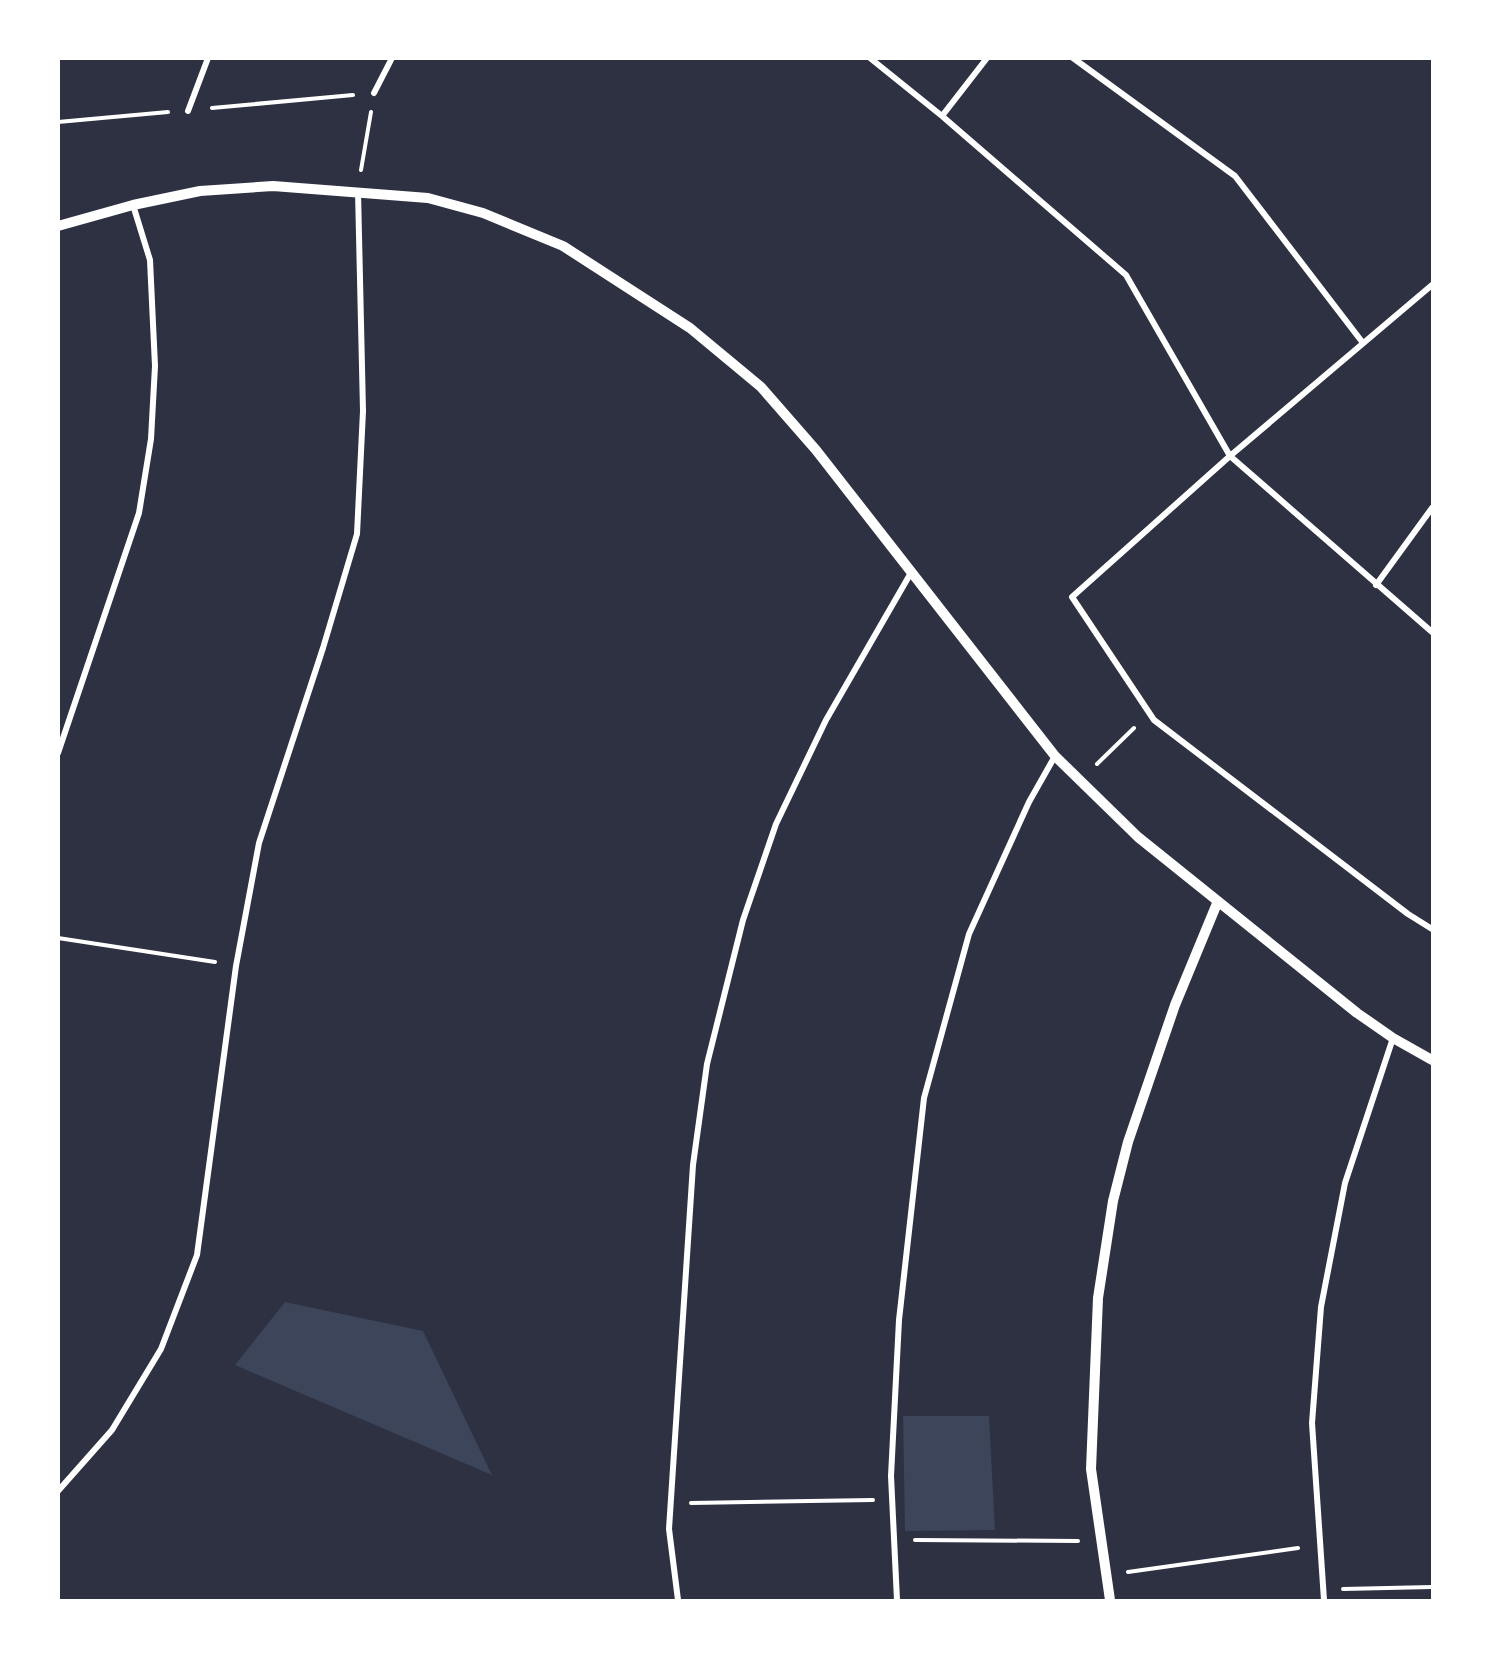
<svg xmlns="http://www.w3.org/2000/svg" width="1491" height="1659" font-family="Helvetica,sans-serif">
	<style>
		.green { fill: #3c4559 }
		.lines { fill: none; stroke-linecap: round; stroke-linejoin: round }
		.path { stroke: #fff; stroke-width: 4 }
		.minor { stroke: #fff; stroke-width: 6 }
		.tertiary { stroke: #fff; stroke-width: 10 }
	</style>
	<rect width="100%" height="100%" fill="#2d3142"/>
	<path class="green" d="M285 1302 423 1331 492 1475 235 1365Z
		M903 1416H989L995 1530 905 1531Z"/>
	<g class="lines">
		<path class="path" d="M212 108 353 95
			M58 122 168 112
			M361 170 371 112
			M1097 764 1134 728
			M58 938 215 962
			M691 1503 873 1500
			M915 1540 1078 1541
			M1128 1572 1298 1548
			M1343 1589 1432 1587"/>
		<path class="minor" d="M870 58 942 116 1126 275 1230 456 1432 632
			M1073 58 1235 176 1363 343
			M374 93 392 58
			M188 111 208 58
			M942 116 987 58
			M1432 285 1230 456 1072 597 1154 720 1408 914 1432 929
			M1376 585 1432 508
			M58 753 139 513 151 439 155 366 150 260 133 205
			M58 1491 112 1430 161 1349 197 1255 236 966 259 843 323 648 357 534 363 411 358 191
			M678 1600 669 1529 693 1165 707 1064 743 920 776 824 826 720 912 571
			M897 1600 891 1476 899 1320 924 1098 969 934 1029 802 1055 756
			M1324 1600 1312 1423 1321 1307 1345 1183 1393 1038"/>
		<path class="tertiary" d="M58 226 133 205 200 191 273 186 428 198 483 213 563 246 690 328 761 387 816 450 1055 756 1138 837 1357 1013 1393 1038 1432 1060
			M1110 1600 1091 1469 1098 1298 1113 1201 1128 1142 1175 1005 1218 901"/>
	</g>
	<rect width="1491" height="1659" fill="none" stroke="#ffffff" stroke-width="120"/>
</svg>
